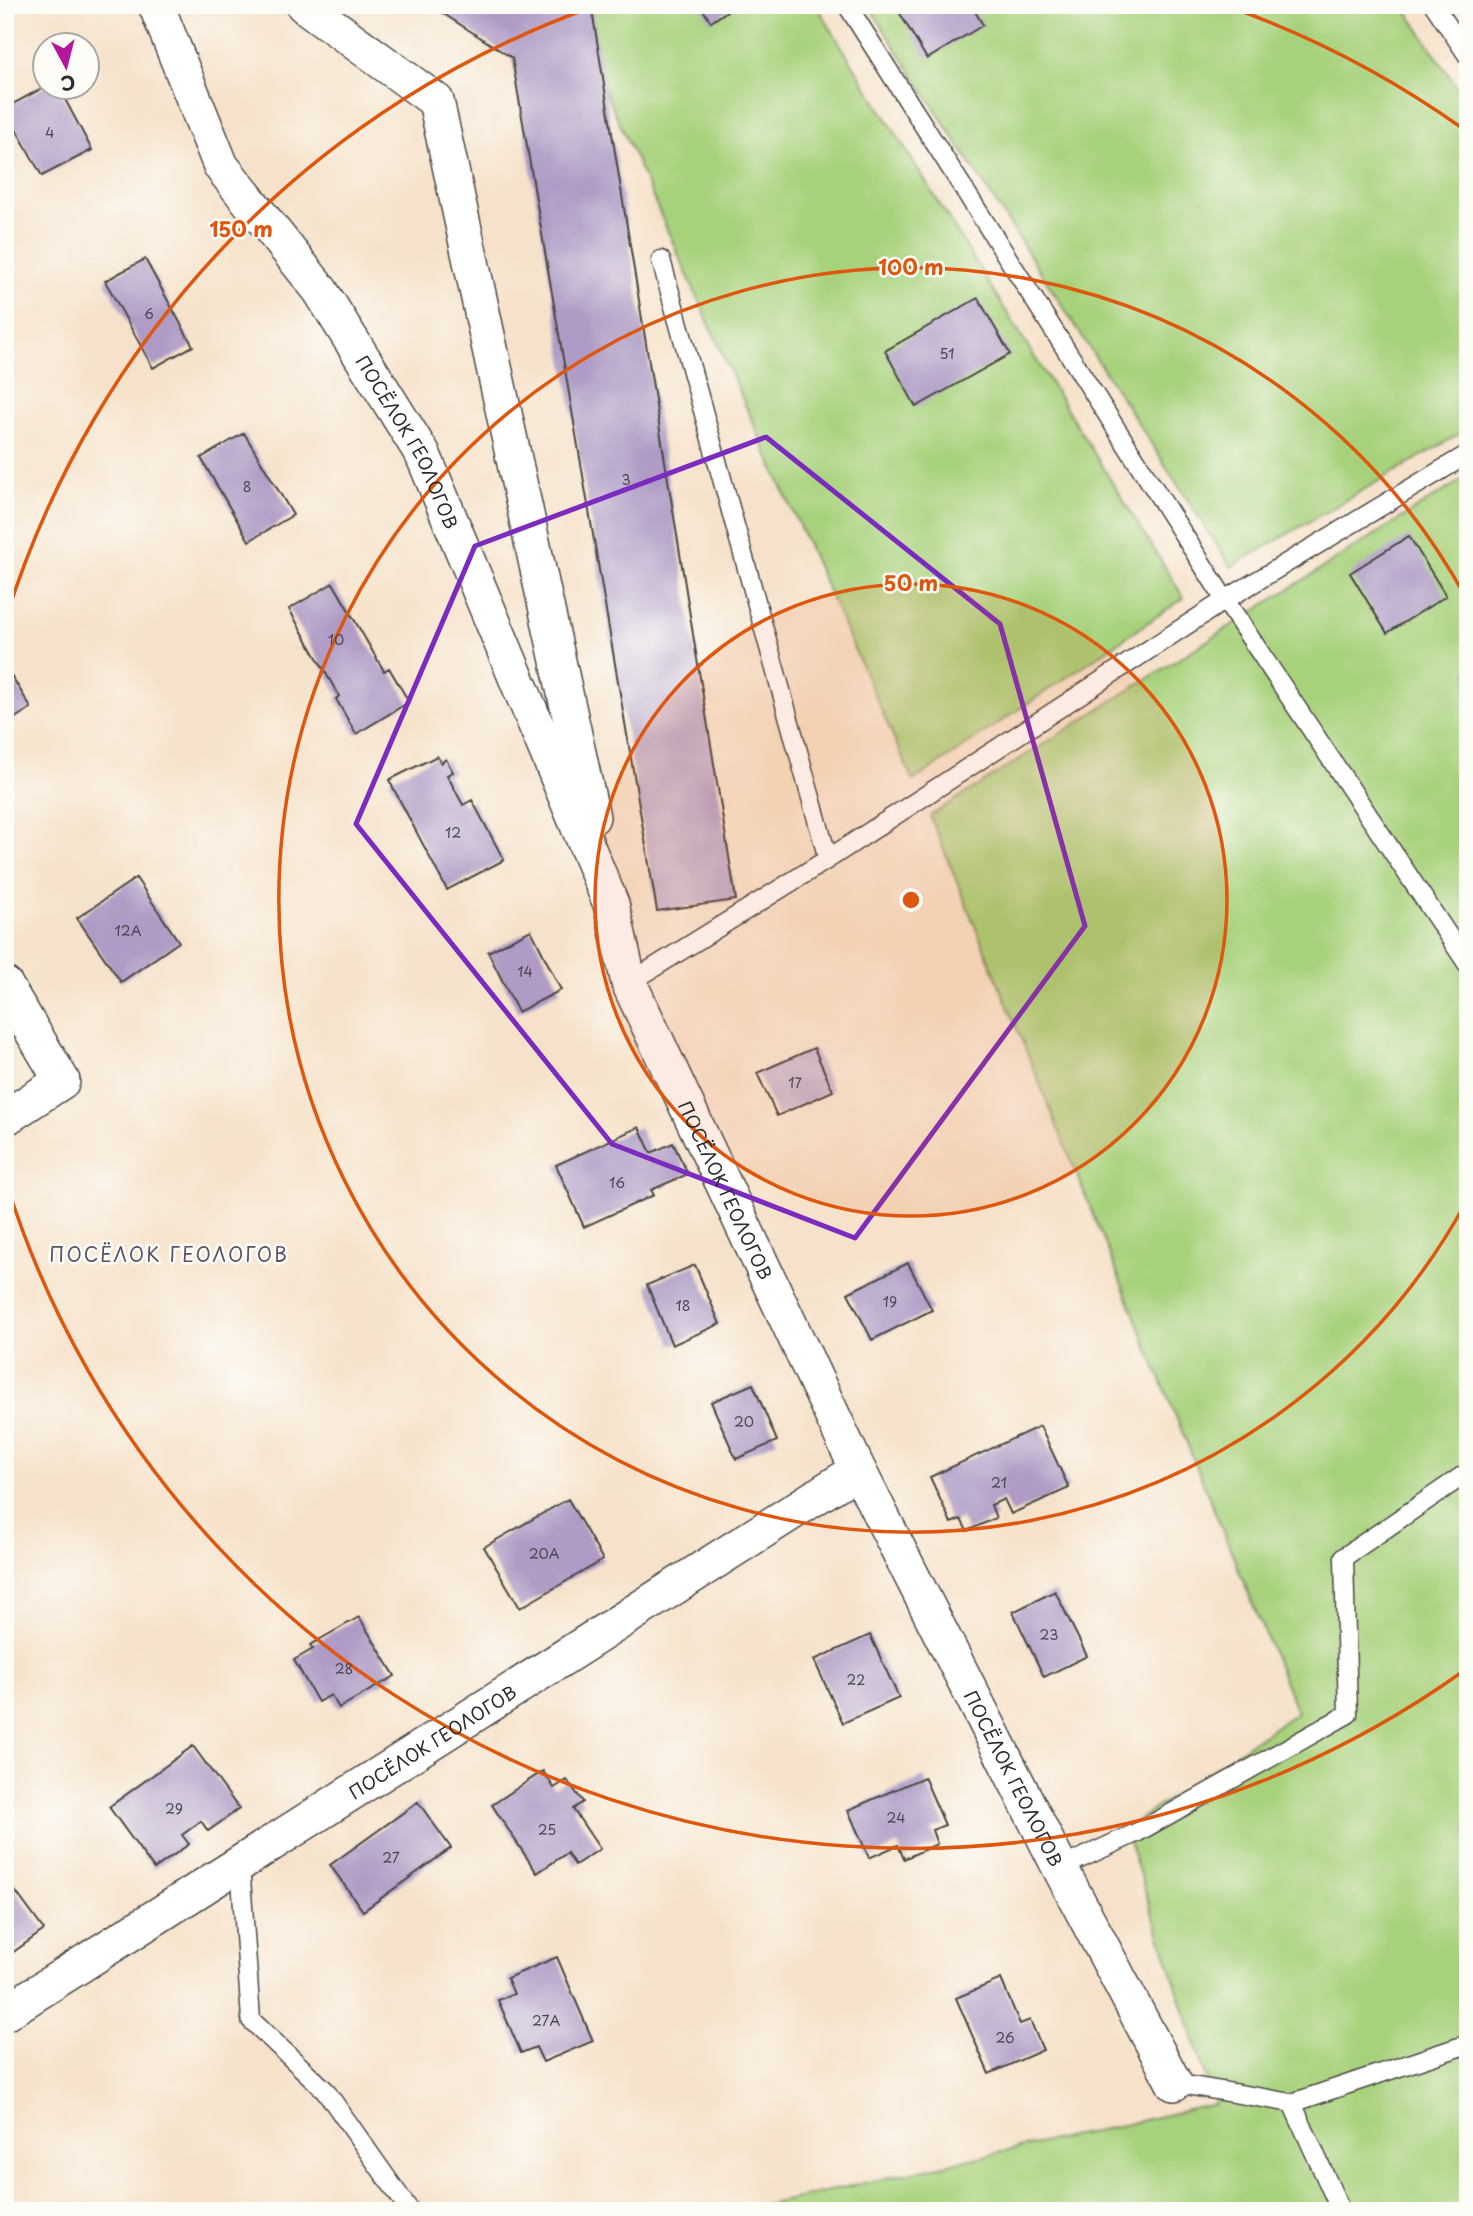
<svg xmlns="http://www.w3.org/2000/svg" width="1473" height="2216" font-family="'Playpen Sans',sans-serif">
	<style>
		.green { fill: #a8d17c; stroke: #6a7e54; stroke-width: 2 }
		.building { fill: #af9bc5 }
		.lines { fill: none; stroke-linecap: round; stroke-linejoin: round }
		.lane-casing { stroke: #494643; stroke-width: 21 }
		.street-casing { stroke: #494643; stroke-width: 38 }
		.lane { stroke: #fff; stroke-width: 18 }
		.street { stroke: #fff; stroke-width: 35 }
		.marked { fill: none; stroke: #7b2cbf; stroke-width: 5; stroke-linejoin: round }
		.ring { fill: none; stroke: #df570e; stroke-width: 3.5 }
		.labels { text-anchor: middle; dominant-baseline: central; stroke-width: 5; stroke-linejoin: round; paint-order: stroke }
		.number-label { font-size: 14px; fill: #4c4752 }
		.street-label { font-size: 18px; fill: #2b2b2b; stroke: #fdfcf7 }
		.neighbourhood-label { font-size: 19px; letter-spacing: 2px; fill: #595261; stroke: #fdfcf7 }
		.centre { fill: #df570e; stroke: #fdfcf7; stroke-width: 3.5 }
		.ring-label { font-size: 21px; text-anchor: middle; font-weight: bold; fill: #df570e; stroke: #fdfcf7; stroke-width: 5; stroke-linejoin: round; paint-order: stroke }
	</style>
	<rect width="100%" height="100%" fill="#fdfcf7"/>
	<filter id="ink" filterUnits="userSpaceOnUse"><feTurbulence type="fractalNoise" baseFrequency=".0143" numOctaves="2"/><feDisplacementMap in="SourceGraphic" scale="14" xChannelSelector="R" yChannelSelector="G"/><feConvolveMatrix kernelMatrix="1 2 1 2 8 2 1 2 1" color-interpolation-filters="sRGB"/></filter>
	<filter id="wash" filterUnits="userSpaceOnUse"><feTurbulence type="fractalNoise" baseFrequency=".00686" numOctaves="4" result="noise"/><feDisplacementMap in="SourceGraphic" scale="28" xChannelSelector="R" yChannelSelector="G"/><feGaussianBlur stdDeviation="1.57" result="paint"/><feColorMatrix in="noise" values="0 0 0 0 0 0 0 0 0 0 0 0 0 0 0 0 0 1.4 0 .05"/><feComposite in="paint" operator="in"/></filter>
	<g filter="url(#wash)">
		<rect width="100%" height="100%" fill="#f6e2ca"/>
		<path class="green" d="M567 5H816L1184 598 913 781Z
			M868 5H1403L1468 104V429L1231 567Z
			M1468 476V2211H740L1215 2104 1125 1829 1297 1712 930 816Z"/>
		<g id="blocks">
			<path class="building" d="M430 5H585L592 10 736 900 657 911 512 58Z
				M700 5H736L711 22Z
				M895 5H971L983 25 927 59Z
				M46 86 59 88 92 150 42 176 16 129 5 135V108Z
				M145 259 193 346 153 368 105 281Z
				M978 298 1010 354 916 407 885 351Z
				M244 433 293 515 249 541 201 458Z
				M1409 536 1446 596 1387 633 1350 573Z
				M333 583 384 671 389 668 409 702 356 734 336 699 339 696 289 609Z
				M5 665 31 708 5 724Z
				M437 756 441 763 446 759 453 772 447 775 463 805 472 800 504 860 447 890 389 780Z
				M136 878 179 942 121 982 77 918Z
				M531 930 561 990 518 1012 488 952Z
				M814 1048 833 1091 777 1116 757 1073Z
				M639 1127 651 1153 673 1143 688 1174 651 1190 654 1195 584 1227 556 1165Z
				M908 1263 932 1310 872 1340 848 1293Z
				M695 1265 720 1324 672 1345 647 1285Z
				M753 1384 777 1441 736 1459 711 1402Z
				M1040 1426 1069 1488 1011 1514 1004 1499 991 1505 996 1518 967 1531 961 1519 951 1523 930 1477Z
				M568 1499 603 1560 520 1608 484 1547Z
				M1055 1591 1087 1656 1044 1677 1013 1612Z
				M359 1617 395 1676 339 1708 331 1695 318 1702 294 1660 313 1649 310 1645Z
				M870 1635 899 1698 843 1723 814 1660Z
				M193 1746 239 1809 208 1831 201 1821 182 1835 189 1844 154 1869 109 1807Z
				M543 1771 554 1788 567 1780 583 1802 573 1809 600 1849 575 1865 567 1853 537 1873 492 1805Z
				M924 1777 945 1825 932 1830 937 1844 904 1859 898 1845 869 1858 848 1810Z
				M418 1802 451 1848 363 1911 330 1865Z
				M5 1877 44 1930 5 1958Z
				M557 1957 593 2041 543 2062 536 2047 521 2053 498 2000 514 1994 507 1978Z
				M1001 1979 1020 2024 1030 2020 1043 2050 989 2074 956 1998Z"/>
		</g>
	</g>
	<g filter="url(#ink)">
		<use href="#blocks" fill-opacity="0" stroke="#494643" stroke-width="2"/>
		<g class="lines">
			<g class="lane-casing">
				<path id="lane" d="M847 5 1225 600 1468 965
					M1434 5 1468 56
					M661 260 828 859
					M629 983 828 859 1225 600 1468 454
					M240 1864 251 2020 325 2090 410 2211
					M1060 1868 1138 1832 1348 1714 1344 1557 1468 1472
					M1174 2083 1292 2103 1341 2211
					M1292 2103 1468 2044"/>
			</g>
			<g class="street-casing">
				<g id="street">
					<path id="s1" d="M156 5 221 166 320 290 423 455 611 904 629 983 858 1470 1060 1868 1174 2083"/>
					<path d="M304 5 436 101 592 817"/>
					<path d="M5 985 62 1081 5 1118"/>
					<path id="s2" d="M5 2013 858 1470"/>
				</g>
			</g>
			<use href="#lane" class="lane"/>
			<use href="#street" class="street"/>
		</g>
	</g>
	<path class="marked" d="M766 437 1000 624 1085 926 855 1238 612 1144 356 824 475 546Z"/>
	<circle cx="911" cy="900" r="316" fill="#df570e" fill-opacity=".12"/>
	<g class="ring">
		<circle cx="911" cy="900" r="316"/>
		<path d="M1466 1202A632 632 0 1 1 1466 598"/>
		<path d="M1462 1672A948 948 0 0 1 7 1185M7 615A948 948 0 0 1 595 6M1227 6A948 948 0 0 1 1462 128"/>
	</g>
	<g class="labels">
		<g class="number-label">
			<text x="50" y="132">4</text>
			<text x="149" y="313">6</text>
			<text x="947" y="353">51</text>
			<text x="626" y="479">3</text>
			<text x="247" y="486">8</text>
			<text x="336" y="639">10</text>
			<text x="453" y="832">12</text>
			<text x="128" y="930">12А</text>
			<text x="525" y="971">14</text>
			<text x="795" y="1082">17</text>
			<text x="617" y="1182">16</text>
			<text x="890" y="1301">19</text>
			<text x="683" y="1305">18</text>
			<text x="744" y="1421">20</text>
			<text x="999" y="1482">21</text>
			<text x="544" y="1553">20А</text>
			<text x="1049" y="1634">23</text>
			<text x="344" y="1668">28</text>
			<text x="856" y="1679">22</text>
			<text x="174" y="1808">29</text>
			<text x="896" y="1817">24</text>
			<text x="547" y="1829">25</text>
			<text x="391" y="1857">27</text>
			<text x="546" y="2020">27А</text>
			<text x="1005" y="2037">26</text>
		</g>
		<g class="street-label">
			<text stroke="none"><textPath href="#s1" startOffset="508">ПОСЁЛОК ГЕОЛОГОВ</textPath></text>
			<text stroke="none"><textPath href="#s1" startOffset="1323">ПОСЁЛОК ГЕОЛОГОВ</textPath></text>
			<text stroke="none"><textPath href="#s2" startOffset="506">ПОСЁЛОК ГЕОЛОГОВ</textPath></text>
			<text stroke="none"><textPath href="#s1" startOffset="1978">ПОСЁЛОК ГЕОЛОГОВ</textPath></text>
		</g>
		<g class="neighbourhood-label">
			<text x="169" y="1254">ПОСЁЛОК ГЕОЛОГОВ</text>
		</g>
	</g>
	<circle cx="911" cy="900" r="10" class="centre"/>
	<g class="ring-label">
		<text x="241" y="237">150 m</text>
		<text x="911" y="275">100 m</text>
		<text x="911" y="591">50 m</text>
	</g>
	<rect width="1473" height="2216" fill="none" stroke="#fdfcf7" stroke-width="28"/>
	<g transform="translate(66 66) rotate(173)"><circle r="33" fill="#fdfcf7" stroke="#a9a8a5" stroke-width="2"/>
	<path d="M0-5L12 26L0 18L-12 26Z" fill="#b5179e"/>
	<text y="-10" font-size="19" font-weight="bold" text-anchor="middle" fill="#2b2b2b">С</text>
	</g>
</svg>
